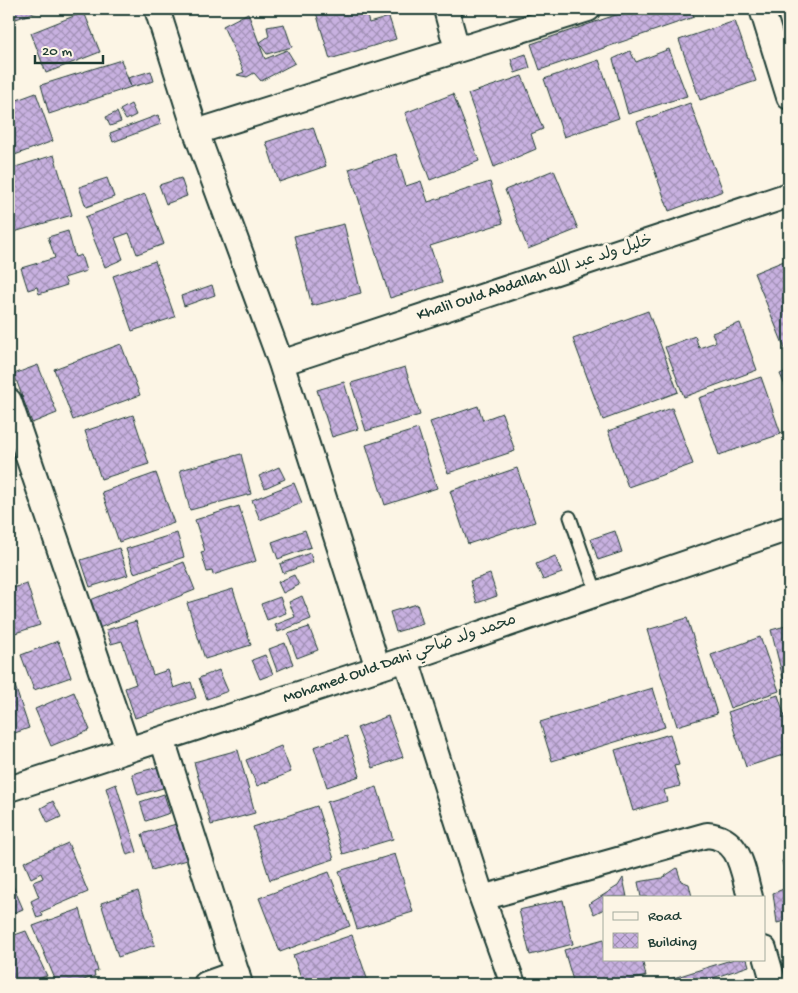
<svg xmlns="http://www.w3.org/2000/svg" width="798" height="993" font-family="'Gochi Hand','Playpen Sans Arabic',sans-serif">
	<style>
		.building { fill: url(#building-cross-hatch); stroke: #1f3d34 }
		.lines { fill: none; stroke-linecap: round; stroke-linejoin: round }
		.lane-casing { stroke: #1f3d34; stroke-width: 15 }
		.street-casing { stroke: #1f3d34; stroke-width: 28 }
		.lane { stroke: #fcf5e5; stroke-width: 11 }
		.street { stroke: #fcf5e5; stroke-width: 24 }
		.labels { text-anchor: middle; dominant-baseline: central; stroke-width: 5; stroke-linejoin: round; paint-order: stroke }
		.street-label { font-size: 16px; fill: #1f3d34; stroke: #fcf5e5 }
	</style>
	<defs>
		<pattern id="building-cross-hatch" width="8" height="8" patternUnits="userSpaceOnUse" patternTransform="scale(1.25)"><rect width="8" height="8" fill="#c8b1e0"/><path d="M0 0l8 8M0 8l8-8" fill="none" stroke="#a291b6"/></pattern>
	</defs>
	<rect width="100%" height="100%" fill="#fcf5e5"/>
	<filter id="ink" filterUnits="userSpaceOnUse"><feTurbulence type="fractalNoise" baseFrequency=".02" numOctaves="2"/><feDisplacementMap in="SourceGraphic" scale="10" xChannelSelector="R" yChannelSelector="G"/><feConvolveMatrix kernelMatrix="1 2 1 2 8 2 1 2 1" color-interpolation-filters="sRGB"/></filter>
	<g filter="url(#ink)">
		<path class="building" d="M12 9H44L16 19Z
			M315 9H365L369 23 389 17 396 39 330 59Z
			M633 9H691L694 17 540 70 531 44Z
			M84 12 100 52 46 73 31 33Z
			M248 13 265 59 287 50 295 63 261 81 254 73 247 77 237 75 244 72 223 26Z
			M735 21 756 81 700 100 679 40Z
			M284 24 292 47 267 54 259 43 269 36 267 27Z
			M669 49 687 96 628 114 613 59 630 51 636 62Z
			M526 54 530 68 515 73 511 59Z
			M121 60 131 87 49 114 41 85Z
			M599 60 619 118 564 137 544 79Z
			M9 70 16 89 9 92Z
			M151 71 154 81 131 87 128 78Z
			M522 76 543 129 531 134 536 149 494 167 468 94Z
			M36 93 53 141 12 156 9 147V103Z
			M453 94 479 161 430 180 405 113Z
			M690 103 723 191 669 211 637 122Z
			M131 104 136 115 126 120 120 110Z
			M117 112 121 122 110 126 106 117Z
			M158 115 161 124 113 142 110 133Z
			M313 127 326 166 279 182 266 142Z
			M396 154 406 186 421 181 428 202 490 182 503 223 430 246 442 282 390 298 349 169Z
			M54 155 72 215 14 232 9 215V169Z
			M554 170 578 229 528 249 505 190Z
			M107 178 114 197 86 207 79 187Z
			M181 178 187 196 166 204 159 185Z
			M145 194 164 244 137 254 129 233 115 238 123 259 105 267 85 217Z
			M344 224 361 293 312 306 294 236Z
			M68 231 75 257 81 255 86 271 64 278 67 285 39 294 37 287 28 290 21 268 55 258 48 237Z
			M789 259V347L785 349 754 273Z
			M155 261 175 317 132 331 113 276Z
			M212 285 215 295 184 306 181 296Z
			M648 311 678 392 603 420 573 339Z
			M740 323 757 370 684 397 665 347 695 336 699 348 716 342 712 333Z
			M121 344 140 395 73 420 54 369Z
			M38 365 57 413 32 423 14 374Z
			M405 367 420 415 366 431 351 383Z
			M789 370V395L780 374Z
			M761 377 781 434 719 455 699 398Z
			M344 382 358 429 332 437 317 390Z
			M478 406 483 420 502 413 515 451 448 473 430 422Z
			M672 408 693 464 628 487 608 431Z
			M133 415 149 464 101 479 85 431Z
			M418 429 437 488 385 505 366 445Z
			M241 454 251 494 190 510 180 470Z
			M279 467 285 479 265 488 259 476Z
			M517 468 535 522 468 544 450 491Z
			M156 473 174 523 119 542 102 492Z
			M294 483 302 503 260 520 252 500Z
			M239 506 256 561 213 575 212 571 207 572 201 552 205 551 195 520Z
			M305 530 311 547 278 559 272 542Z
			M615 531 622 552 598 560 591 539Z
			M177 533 184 557 134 573 126 549Z
			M119 548 128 575 90 587 81 560Z
			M310 553 313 562 283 573 280 564Z
			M555 556 562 573 543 580 536 564Z
			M184 562 195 590 99 628 88 601Z
			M490 574 497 596 477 603 470 581Z
			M294 575 299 585 283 593 278 582Z
			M27 584 40 625 9 635V589Z
			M233 589 251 645 205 659 187 603Z
			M302 596 311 619 278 632 275 625 295 617 289 602Z
			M280 597 286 613 267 620 261 604Z
			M417 604 423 624 396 632 390 612Z
			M687 618 717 714 677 726 647 630Z
			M136 621 153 675 168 670 174 688 191 682 196 698 135 718 125 688 136 684 122 641 111 644 106 630Z
			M789 625V680L784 682 771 630Z
			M309 627 318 650 297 658 288 634Z
			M760 637 779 691 730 708 711 655Z
			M58 641 71 677 34 690 21 655Z
			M285 643 293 664 277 671 269 649Z
			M265 655 273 674 260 679 252 660Z
			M9 668 29 728 9 735Z
			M219 670 228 691 207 699 199 678Z
			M653 688 665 727 552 761 540 722Z
			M74 692 90 730 51 746 35 709Z
			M778 695 789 730V753L746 767 728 712Z
			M388 716 403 757 373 768 357 728Z
			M670 734 679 765 674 766 680 786 664 790 667 801 633 811 615 750Z
			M347 736 360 776 327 787 314 747Z
			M281 746 291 772 257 786 246 760Z
			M238 750 255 813 211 825 194 762Z
			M158 767 163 788 138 795 132 774Z
			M116 784 137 852 127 855 106 788Z
			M377 787 393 839 343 854 327 802Z
			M164 794 170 813 146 821 140 802Z
			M53 801 61 817 48 823 41 808Z
			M317 806 334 859 270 880 253 827Z
			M183 822 193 858 152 870 142 834Z
			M68 843 88 892 41 912 43 916 37 918 31 901 39 897 33 882 43 878 41 873 31 878 24 862Z
			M395 854 413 912 357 929 339 871Z
			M789 857V920L777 923 773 893 789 887 782 861Z
			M677 868 681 881 689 884 692 897H641L638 882 662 878Z
			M329 872 350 926 280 952 259 898Z
			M623 878 627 897H604V909L594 914 589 904 618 886Z
			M11 881 23 909 9 915V882Z
			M138 891 155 945 118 957 101 903Z
			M563 900 573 944 530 955 519 910Z
			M80 909 98 971 94 972 95 976 73 984H57L33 926Z
			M26 931 47 976 22 984H9V937Z
			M352 935 369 984H303L293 955Z
			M604 939V959H642L646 976 615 984H585L584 982 574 984 564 950Z
			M734 959H747L749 966 713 978 715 984H665L664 981Z"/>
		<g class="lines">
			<g class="lane-casing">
				<path id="lane" d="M570 517 597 594"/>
			</g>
			<g class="street-casing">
				<path id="street" d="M157 9 196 132 281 363 378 668
					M446 9 457 49
					M762 9 789 97
					M196 132 588 9
					M281 363 789 195
					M9 401 128 750
					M406 659 482 898 513 984
					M162 739 240 984
					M9 789 406 659 789 528
					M482 898 707 835C741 838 742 869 750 897
					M764 949 774 984
					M206 984 237 973"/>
			</g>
			<use href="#lane" class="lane"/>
			<use href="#street" class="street"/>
		</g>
	</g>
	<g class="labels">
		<g class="street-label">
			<text transform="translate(535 279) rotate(-18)">Khalil Ould Abdallah خليل ولد عبد الله</text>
			<text transform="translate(400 660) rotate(-19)">Mohamed Ould Dahi محمد ولد ضاحي</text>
		</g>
	</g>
	<rect width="798" height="993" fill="none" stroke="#fcf5e5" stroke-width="30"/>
	<rect x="15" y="15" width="768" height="963" fill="none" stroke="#1f3d34" stroke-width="2" filter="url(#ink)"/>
	<rect x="603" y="896" width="162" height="65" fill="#fcf5e5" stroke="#a4ab9e"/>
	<rect x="613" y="912" width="25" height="8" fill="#fcf5e5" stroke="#a4ab9e"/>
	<text x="648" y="920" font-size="15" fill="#1f3d34">Road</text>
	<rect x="613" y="933" width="25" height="15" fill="url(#building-cross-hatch)" stroke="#a4ab9e"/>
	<text x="648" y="946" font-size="15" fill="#1f3d34">Building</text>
	<path d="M35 55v8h68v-8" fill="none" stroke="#1f3d34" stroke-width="2.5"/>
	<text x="42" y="55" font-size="15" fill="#1f3d34" stroke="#fcf5e5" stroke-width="4" paint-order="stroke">20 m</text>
</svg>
